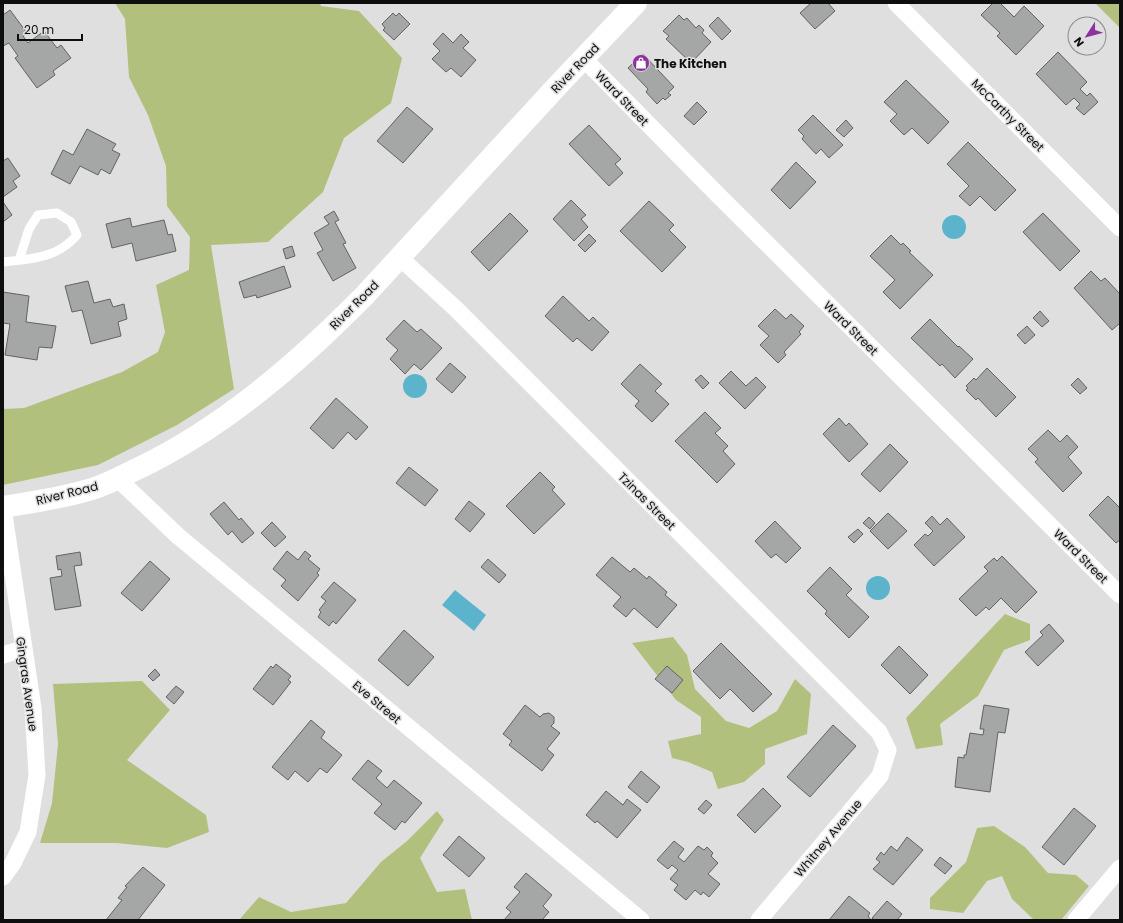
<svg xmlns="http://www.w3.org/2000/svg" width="1123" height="923" font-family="Poppins,sans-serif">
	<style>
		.green { fill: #b2c07d }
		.water { fill: #5cb4cc }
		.building { fill: #a5a6a6; stroke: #626262 }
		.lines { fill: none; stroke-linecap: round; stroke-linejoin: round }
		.service { stroke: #fff; stroke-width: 9 }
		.minor { stroke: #fff; stroke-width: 17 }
		.tertiary { stroke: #fff; stroke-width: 22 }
		.labels { text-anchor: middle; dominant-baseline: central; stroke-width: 3; stroke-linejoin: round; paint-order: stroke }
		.poi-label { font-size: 12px; font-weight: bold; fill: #0e0e0e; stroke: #dfdfe0; text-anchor: start }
		.street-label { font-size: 12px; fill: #0e0e0e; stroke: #dfdfe0 }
	</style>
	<rect width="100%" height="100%" fill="#dfdfe0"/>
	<path class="green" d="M115 3H320L321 6 359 11 402 58 391 103 344 138 323 192 268 242 211 245 234 389 177 425 98 465 3 485V409L24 408 122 372 158 352 165 332 156 285 189 270 190 237 167 206 166 166 148 115 129 77 125 19Z
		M1095 3H1120V28Z
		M1005 614 1030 624V640L1004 650 978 696 940 724 943 745 916 749 906 718Z
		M673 637 687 655 695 689 726 721 749 728 777 711 795 679 811 694 807 734 765 749V764L744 782 718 789 712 772 688 762 672 758 668 741 701 734V717L676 700 632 643Z
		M142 681 170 710 127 760 206 815 209 832 167 848 116 843H40L52 803 58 744 53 684Z
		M437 811 444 820 420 858 437 892 465 889 472 920H239L259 897 291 912 346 903 381 862 407 841Z
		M994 826 1025 847 1048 873 1076 875 1089 886 1061 920H1034L1012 899 1002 876 987 881 963 913 930 909V898L966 862 977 828Z"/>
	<path class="water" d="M942 227a12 12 0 1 1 24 0a12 12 0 1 1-24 0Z
		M403 386a12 12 0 1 1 24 0a12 12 0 1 1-24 0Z
		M866 588a12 12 0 1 1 24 0a12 12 0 1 1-24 0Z
		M455 590 486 615 474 631 442 605Z"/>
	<path class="building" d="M811 3H828L835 11 815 29 800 13Z
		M993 3H1000L1014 17 1024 6 1044 26 1016 55 997 36 1000 33 981 15Z
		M10 10 27 33 23 36 28 43 44 31 57 48 61 45 71 58 53 71 55 75 37 88 15 58 18 56 9 43 3 46V15Z
		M393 13 396 16 399 13 410 24 394 40 383 30 385 28 382 24Z
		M679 15 684 20 687 18 696 28 699 25 704 30 702 33 711 42 691 63 666 39 669 36 663 31Z
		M718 17 731 31 722 40 709 26Z
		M443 33 453 43 461 34 469 42 463 48 476 60 461 77 451 68 446 72 432 59 440 51 433 44Z
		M1058 52 1087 82 1080 89 1087 96 1090 93 1098 102 1084 115 1076 108 1080 104 1074 98 1066 105 1036 74Z
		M643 54 674 87 668 93 671 95 665 100 663 98 657 104 646 92 648 89 628 68Z
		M906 80 949 122 928 144 912 128 904 135 890 121 897 114 884 102Z
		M697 102 707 112 694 125 684 116Z
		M407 107 433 129 403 163 377 141Z
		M813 115 843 145 829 158 821 149 816 154 802 139 804 136 798 130Z
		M846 120 853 128 844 137 836 130Z
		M589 125 621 159 615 164 623 173 609 186 569 144Z
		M87 129 116 144 112 150 120 154 110 174 101 169 98 175 80 166 70 184 51 174 63 150 73 155Z
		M968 142 1016 190 995 211 980 196 970 206 959 196 969 186 947 164Z
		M8 158 20 176 13 181 17 187 3 197V161Z
		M796 162 816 182 790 209 771 190Z
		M571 200 586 215 581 219 588 227 574 241 553 219Z
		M649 201 674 225 669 230 686 247 662 272 620 231Z
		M3 202 12 215 3 222Z
		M334 211 339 220 335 222 346 243 343 244 356 268 333 281 317 253 323 250 314 233 329 224 324 217Z
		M510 213 528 231 489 271 471 252Z
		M1043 213 1080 251 1060 271 1023 232Z
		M130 218 132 227 164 220 168 235 172 234 176 251 136 261 132 243 112 248 106 224Z
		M589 234 596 241 585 252 578 245Z
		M891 235 901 245 903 243 911 251 909 252 933 275 900 309 883 292 895 280 870 256Z
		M292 246 295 256 286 259 283 249Z
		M284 266 291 287 257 298 256 295 244 298 239 282Z
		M1091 271 1101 281 1105 278 1120 294V323L1112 330 1074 288Z
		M88 281 94 303 110 299 113 307 124 304 127 319 118 322 121 336 91 344 82 310 72 312 65 286Z
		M3 292 29 296 26 322 56 326 52 348 39 347 37 360 5 355 10 324 3 323Z
		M563 296 589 321 593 317 609 332 592 351 577 338 573 342 545 316Z
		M775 309 786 319 791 314 804 326 799 332 801 334 784 352 786 355 778 363 760 345 769 336 758 326Z
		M1040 311 1049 321 1042 327 1033 318Z
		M930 319 958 347 959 346 973 359 955 378 942 364 940 366 911 338Z
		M404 320 417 332 421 329 442 348 421 370 414 364 405 374 390 359 398 350 386 339Z
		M1027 326 1035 335 1025 344 1017 335Z
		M450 363 466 377 452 393 436 379Z
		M640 364 662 384 655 391 669 404 652 422 635 406 639 401 621 384Z
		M987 368 1016 397 996 417 978 398 976 400 966 390 968 388 966 386 974 378 976 380Z
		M731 371 746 386 756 377 766 387 745 409 719 383Z
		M701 375 709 383 703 389 695 380Z
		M1078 378 1087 388 1080 394 1071 385Z
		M336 398 368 427 356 440 348 432 333 449 310 428Z
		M705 412 721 428 715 433 728 446 723 451 735 464 717 483 675 441Z
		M839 418 846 426 849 423 868 444 849 462 823 434Z
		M1048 430 1060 442 1067 435 1078 447 1068 457 1082 473 1063 492 1035 462 1038 459 1028 449Z
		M890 444 908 462 880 492 861 474Z
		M409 467 438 490 425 506 396 483Z
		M540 472 555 487 552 490 565 504 534 534 506 506Z
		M1108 496 1120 508V540L1116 543 1089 515Z
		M469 501 485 514 470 532 455 519Z
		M224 502 239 520 241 518 254 533 242 543 232 531 228 535 210 514Z
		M888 513 907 531 888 549 870 531Z
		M932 516 940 525 947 518 965 537 934 566 914 545 925 534 928 536 933 531 925 523Z
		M869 517 875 523 870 529 863 523Z
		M775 521 801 548 786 563 776 554 771 558 755 541Z
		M272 522 286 537 275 547 261 533Z
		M858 529 863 534 854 543 848 537Z
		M287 551 298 560 305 551 311 556 308 559 320 569 317 573 319 575 298 601 281 586 286 580 273 569Z
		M80 552 82 565 74 566 81 606 55 610 50 578 62 576 61 569 58 570 56 556Z
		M1002 556 1037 592 1016 613 1001 598 989 610 986 607 976 616 959 599 988 571 984 567 994 558 997 561Z
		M612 557 630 572 634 568 647 579 649 576 667 592 665 595 677 605 657 628 634 608 626 617 613 606 621 597 596 575Z
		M488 559 506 575 499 583 481 567Z
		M150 561 170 579 142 611 121 593Z
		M830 567 852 589 846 595 869 617 849 638 825 614 827 611 807 591Z
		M334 582 356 600 336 624 333 621 329 626 318 617 321 612 319 610 326 601 321 597Z
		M1049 624 1064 641 1038 666 1025 652 1043 635 1040 632Z
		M404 630 434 657 408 686 378 660Z
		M721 643 772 694 753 712 730 689 720 699 693 671Z
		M899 646 928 675 910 694 881 665Z
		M276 664 291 676 288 680 291 682 273 705 253 689 271 666 273 668Z
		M667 666 683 680 672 693 655 679Z
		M155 669 160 675 153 681 148 676Z
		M176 686 184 692 174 704 166 697Z
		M525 705 540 717 543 714 549 713 554 717V723L551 726 560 733 547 749 554 755 542 771 509 745 512 741 503 734Z
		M984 705 1009 709 1005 733 998 732 990 792 955 787 958 757 964 758V755H966L970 733 983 735 984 729H980Z
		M311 720 325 732 321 738 342 755 327 773 320 768 308 782 295 771 288 780 272 767Z
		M833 725 856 746 810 797 787 777Z
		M368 760 382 771 376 778 387 788 394 780 422 803 405 823 402 821 395 830 374 813 382 804 352 779Z
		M641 771 660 787 647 803 628 787Z
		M763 788 781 806 755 833 737 815Z
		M606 791 623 805 627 799 641 810 617 838 597 821 595 823 586 815Z
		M706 800 712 805 704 814 698 809Z
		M1074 808 1096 826 1064 865 1042 847Z
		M459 836 485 858 469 877 443 855Z
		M907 837 923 850 893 885 873 869 880 862 876 859 881 852 884 855 891 846 897 851Z
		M674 841 684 849 678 857 684 862 698 846 704 850 707 847 713 853 711 856 718 863 708 874 720 884 709 897 703 892 701 895 695 890 686 900 674 890 678 885 670 879 678 870 672 865 668 869 657 860Z
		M940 857 952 866 945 874 934 865Z
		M143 867 165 885 138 920H106L122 900 118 898 127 887 125 886Z
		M526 873 552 895 543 906 549 912 542 920H504L511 912 506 908 520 892 514 887Z
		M849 896 870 913 868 916 871 920H829Z
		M887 901 902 914 897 920H875L872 918Z"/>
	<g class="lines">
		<path class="service" d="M3 262C31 259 58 258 77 235L71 222 57 213 38 215 29 229 19 260"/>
		<path class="minor" d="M896 3 1120 228
			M584 59 718 195 1120 595
			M399 257 455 308 879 732 888 750 880 776 759 920
			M118 479 178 536 641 920
			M3 508 33 708 37 775 28 832 13 863 3 877
			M3 655 23 649
			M1076 920 1120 868"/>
		<path class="tertiary" d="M3 507C33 502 63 498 92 489 108 484 122 476 137 469 223 428 298 363 365 295L560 83 636 3"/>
	</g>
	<defs>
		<g id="shop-disc" transform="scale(0.9)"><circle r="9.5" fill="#8d329d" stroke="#dfdfe0"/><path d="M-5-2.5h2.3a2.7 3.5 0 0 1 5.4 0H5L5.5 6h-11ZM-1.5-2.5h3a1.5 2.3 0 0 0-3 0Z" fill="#fff"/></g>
	</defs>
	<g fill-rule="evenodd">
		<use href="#shop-disc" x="641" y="63"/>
	</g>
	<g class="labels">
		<g class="poi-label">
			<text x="654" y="63">The Kitchen</text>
		</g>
		<g class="street-label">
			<text transform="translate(575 68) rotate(-46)">River Road</text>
			<text transform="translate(622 98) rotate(46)">Ward Street</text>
			<text transform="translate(1008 115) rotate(45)">McCarthy Street</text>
			<text transform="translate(354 305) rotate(-45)">River Road</text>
			<text transform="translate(851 328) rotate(45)">Ward Street</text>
			<text transform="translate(67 493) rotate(-14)">River Road</text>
			<text transform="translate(647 501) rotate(45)">Tzinas Street</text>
			<text transform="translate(1081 556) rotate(45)">Ward Street</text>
			<text transform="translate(27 684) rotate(82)">Gingras Avenue</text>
			<text transform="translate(377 702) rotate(40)">Eve Street</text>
			<text transform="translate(828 838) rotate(-50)">Whitney Avenue</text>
		</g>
	</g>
	<rect width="1123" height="923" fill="none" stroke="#0e0e0e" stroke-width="8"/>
	<g transform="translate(1087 36) rotate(234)"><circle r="19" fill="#dfdfe0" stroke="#8b8b8c"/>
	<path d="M0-3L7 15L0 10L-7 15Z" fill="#8d329d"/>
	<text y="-6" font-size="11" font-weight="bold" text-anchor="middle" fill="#0e0e0e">N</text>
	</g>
	<path d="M18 34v6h64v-6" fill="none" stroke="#0e0e0e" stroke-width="2"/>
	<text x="24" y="34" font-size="12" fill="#0e0e0e" stroke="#dfdfe0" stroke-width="3" paint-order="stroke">20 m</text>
</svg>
